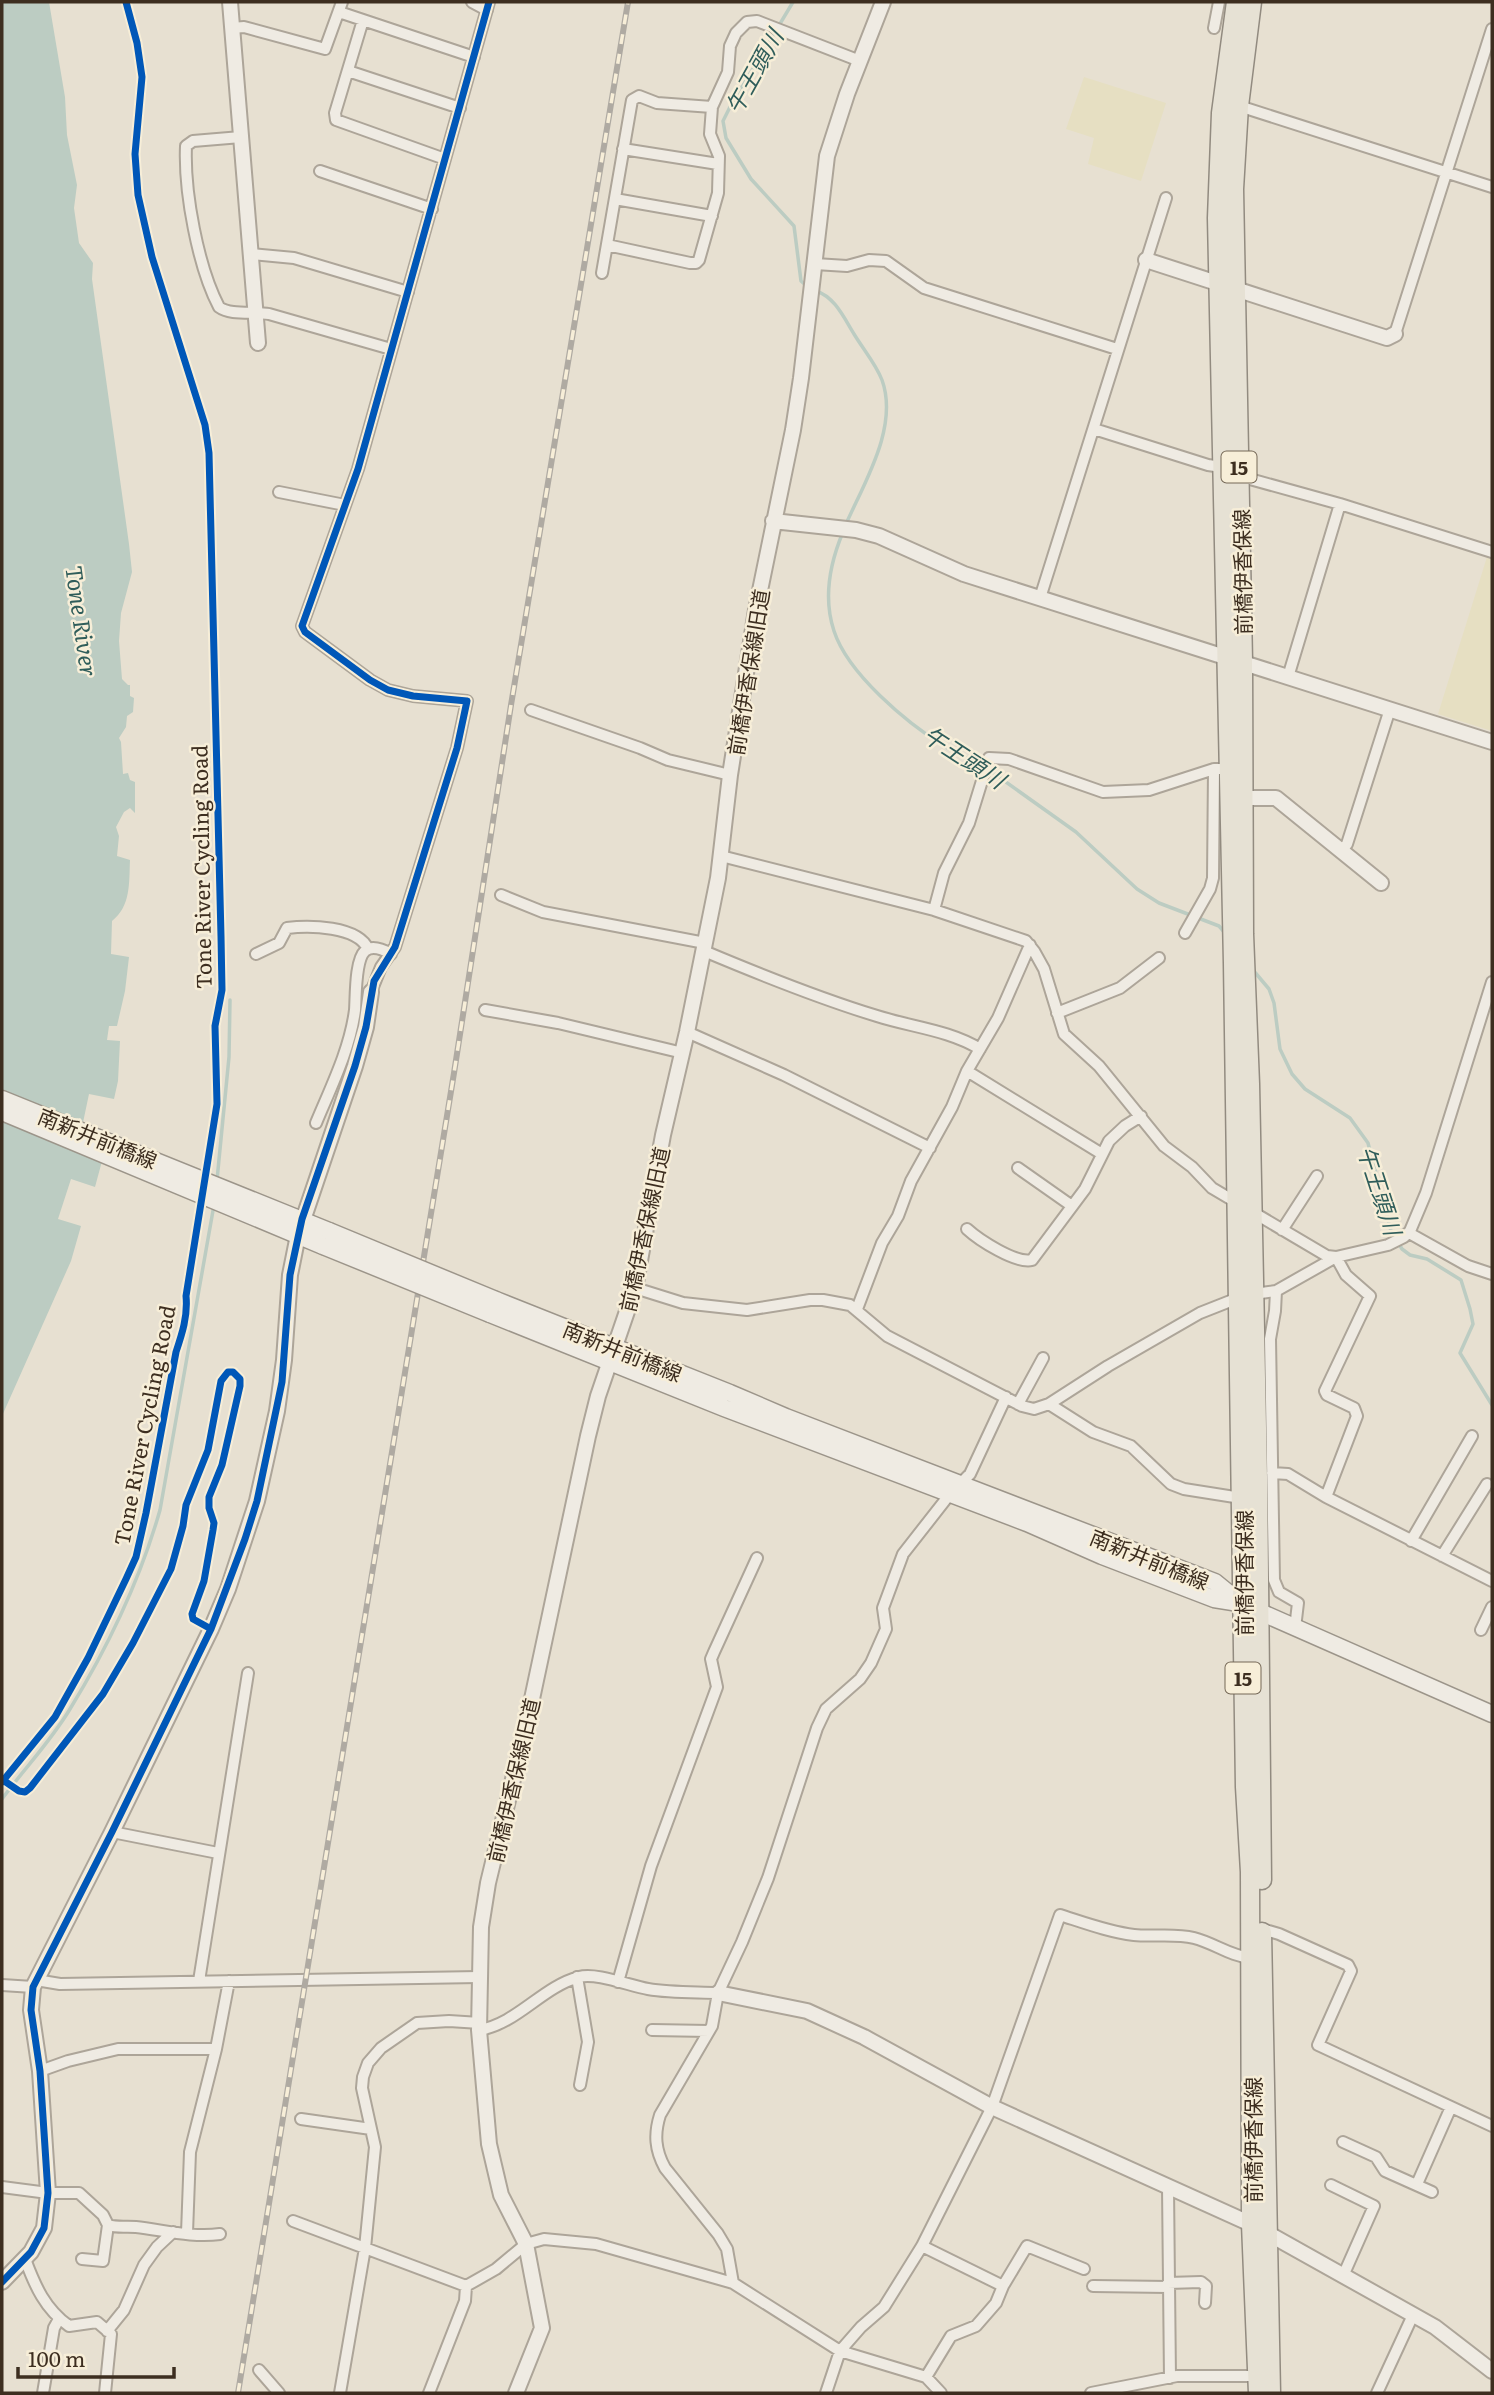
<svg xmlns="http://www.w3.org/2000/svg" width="1494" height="2395" font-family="Literata,'Noto Sans JP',serif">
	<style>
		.farmland { fill: #e6dfc2 }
		.water { fill: #bcccc2 }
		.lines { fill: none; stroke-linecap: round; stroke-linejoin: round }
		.stream { stroke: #bcccc2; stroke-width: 3.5 }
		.minor-casing { stroke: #ada599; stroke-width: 14 }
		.tertiary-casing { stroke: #ada599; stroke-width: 18 }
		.secondary-casing { stroke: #9c958a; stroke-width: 19 }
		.primary-casing { stroke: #928b80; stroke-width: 21 }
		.minor { stroke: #efebe3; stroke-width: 10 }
		.tertiary { stroke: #efebe3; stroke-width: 14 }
		.secondary { stroke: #efebe3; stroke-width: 16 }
		.primary { stroke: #e6e1d4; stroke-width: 18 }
		.rail-casing { stroke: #afaaa2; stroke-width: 6 }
		.rail { stroke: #f7eed8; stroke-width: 3.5; stroke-dasharray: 10; stroke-linecap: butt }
		.secondary-bridge-casing { stroke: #9c958a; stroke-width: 19; stroke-linecap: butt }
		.secondary-bridge { stroke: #efebe3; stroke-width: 16 }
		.cycleway-casing { stroke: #f7eed8; stroke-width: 11 }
		.cycleway { stroke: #0057b8; stroke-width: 7 }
		.labels { text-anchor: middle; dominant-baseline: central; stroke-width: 5; stroke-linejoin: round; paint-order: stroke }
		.shield { fill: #f7eed8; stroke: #756857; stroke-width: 2 }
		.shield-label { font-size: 19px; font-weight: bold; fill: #3d2e20 }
		.street-label { font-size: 21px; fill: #3d2e20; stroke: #f7eed8 }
		.water-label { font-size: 23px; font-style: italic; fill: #2f5d5a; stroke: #f7eed8 }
	</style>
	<rect width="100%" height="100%" fill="#e7e0d1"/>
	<path class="farmland" d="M1084 77 1166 103 1141 181 1088 164 1094 138 1066 129Z
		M1487 557 1492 558V731L1438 714Z"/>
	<path class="water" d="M2 2H49L65 97 67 135 77 185 74 208 79 243 93 263 92 279 129 544 132 572 121 613 119 641 122 679 128 685H130V696L134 698 133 712 127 716 126 727 119 738 121 742 123 774 128 773 130 780 135 782V813L130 808 124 812 116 827 119 836 117 856 130 860C129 883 131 906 112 921L111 954 129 957 125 991 117 1026H109L107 1040 120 1041 118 1081 114 1099 89 1094 81 1132 108 1139 95 1187 71 1179 58 1219 81 1226 71 1261 2 1416Z"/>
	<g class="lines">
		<path class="stream" d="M793 2 729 109 723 121 726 138 751 179 794 226 801 281 809 288
			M816 291C835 297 844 318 854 334 863 349 876 364 882 380 899 427 864 483 846 524
			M843 532C830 563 823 598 834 631 848 674 907 723 944 746 957 754 970 758 983 766
			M989 770 1076 832 1137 889 1159 903 1219 926 1225 933
			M1253 970 1269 989 1274 1003 1280 1049 1292 1074 1305 1089 1350 1118 1368 1143 1391 1231 1402 1249 1410 1255 1427 1259 1461 1280 1470 1309 1473 1324 1460 1353 1492 1405
			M217 1180 229 1057 230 1000
			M2 1799C24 1769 51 1741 70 1709 108 1647 140 1580 160 1510L214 1205"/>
		<g class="minor-casing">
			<path id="minor" d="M472 2 487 10
				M339 12 474 57
				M363 20 335 113 336 120 445 159
				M232 28 244 27 325 49 342 2
				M1214 28 1219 2
				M348 71 460 108
				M1239 106 1492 187
				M241 137 193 141 186 146C184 192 198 267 219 307 231 316 254 311 269 314L391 349
				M623 149 718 164
				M320 171 432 209
				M615 199 712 216
				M607 245 690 263H696L699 260 718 193 719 156 710 134 712 107 728 72 730 46 736 33 747 22 757 21 860 61
				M251 254 294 258 408 292
				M815 264 847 266 869 260 886 261 924 288 1117 349
				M602 273 632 100 639 96 657 103 712 107
				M1395 334 1492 29
				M1094 429 1208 465 1222 467
				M1239 476 1340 504 1492 552
				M279 492 345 505
				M1040 598 1166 198
				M1288 677 1340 504
				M531 710 640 748 668 760 730 775
				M1341 851 1347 844 1390 709
				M721 856 934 910 1026 941 1034 951 1044 969 1064 1034 1099 1066 1164 1146 1192 1167 1212 1188 1327 1256 1336 1257 1346 1275 1370 1296 1325 1391 1327 1395 1354 1408 1357 1416 1326 1497 1288 1474 1272 1473
				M501 895 543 912 705 943
				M934 910 944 873 969 823 989 758 1009 759 1103 792 1149 790 1214 769H1228
				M1185 933 1210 889 1213 878 1214 769
				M704 951C761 975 818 998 877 1016 911 1027 949 1030 980 1049
				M256 954 279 943 287 928C309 925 358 926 368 949
				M371 992 381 967 395 947 457 748 467 701 413 696 388 690 370 680 305 632 302 626 358 469 489 2
				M485 1010 558 1023 683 1053
				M1057 1013 1120 988 1159 958
				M687 1032 784 1075 930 1148
				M967 1071 1102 1154
				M316 1123C331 1087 350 1049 355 1010 356 996 355 960 365 951 372 945 384 950 391 954
				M1018 1168 1072 1206
				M967 1229C979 1240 1016 1264 1032 1260L1085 1189 1109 1141 1125 1126 1141 1116
				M1282 1230 1317 1176
				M1409 1233 1468 1266 1492 1274
				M635 1288 683 1303 747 1310 810 1300H823L850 1305 887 1336 1022 1406 1034 1409 1049 1404 1108 1366 1200 1313 1238 1298
				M1276 1291 1275 1311 1270 1339 1274 1580 1279 1592 1298 1603 1295 1628
				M1254 1294 1276 1291 1336 1257 1388 1245 1404 1237 1410 1231 1426 1193 1492 982
				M857 1309 882 1243 898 1216 911 1181 952 1107 967 1071 998 1018 1030 945
				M1018 1404 1043 1358
				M1049 1404 1093 1432 1131 1446 1171 1484 1184 1489 1241 1498
				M1326 1497 1492 1581
				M1411 1541 1472 1436
				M1442 1556 1487 1484
				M1481 1630 1492 1607
				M112 1832 218 1853
				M1262 1929 1279 1934 1348 1965 1351 1971 1318 2045 1492 2126
				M577 1977 588 2042 580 2085
				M36 1980 60 1984 479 1977
				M199 1981 248 1673
				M618 1982 651 1866 717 1687 711 1659 714 1652 757 1558
				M2 1985 33 1987
				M479 2030C517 2024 542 1987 579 1977 596 1972 630 1986 648 1989 671 1993 695 1992 718 1993
				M652 2030 709 2031
				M40 2071 68 2061 118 2049H216
				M301 2119 371 2129
				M1343 2142 1376 2157 1385 2171 1432 2192
				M1417 2184 1451 2107
				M1331 2185 1374 2206 1343 2276
				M2 2187 48 2193H79L103 2215 108 2225C118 2228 125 2226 136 2227 163 2230 193 2238 220 2234
				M1168 2187 1170 2378
				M293 2221 466 2286 496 2269 526 2244 544 2239 596 2244 733 2283 840 2351 926 2377 941 2393
				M187 2233 190 2152 216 2049 229 1981
				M922 2246 1003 2286
				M25 2259C35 2286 45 2309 69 2326L97 2322 111 2334 105 2393
				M82 2259 103 2261 108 2225
				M733 2283 727 2249 718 2234 665 2168C655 2150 654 2134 660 2115L712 2026 718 1993 742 1942 768 1878 817 1728 826 1709 860 1679 871 1663 886 1629 883 1608 903 1554 950 1494 970 1474 1006 1397
				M1168 2283 1201 2282 1206 2286 1205 2303
				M1093 2286 1168 2287
				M107 2331 124 2310 144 2265 157 2247 173 2232
				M259 2370 279 2393
				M926 2377 951 2336 976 2326 996 2303 1003 2286 1027 2246 1084 2269
				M43 2393 54 2328 59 2319
				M340 2393 365 2248 375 2147 362 2088 363 2077 368 2063 381 2048 417 2023 449 2021 480 2023
				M429 2393 465 2301 466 2286
				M826 2393 840 2351 861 2327 884 2307 922 2246 992 2107 1060 1915C1085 1923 1109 1932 1134 1935 1154 1937 1174 1933 1194 1938 1214 1943 1230 1956 1251 1958
				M1091 2393 1177 2376H1257
				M1377 2393 1413 2315"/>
		</g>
		<g class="tertiary-casing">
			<path id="tertiary" d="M230 2 258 343
				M1146 260 1387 338 1395 334
				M773 521 856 530 879 536 964 574 1492 742
				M1244 798H1276L1381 883
				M718 1993 807 2011 864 2037 992 2107 1251 2224 1435 2327 1492 2371
				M2 2282 31 2252 44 2228 48 2193 40 2071 31 2010 33 1987 112 1832 211 1629 228 1589 257 1501 277 1411 284 1360 290 1275 298 1235 355 1066 366 1027 371 992
				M516 2393 542 2328 526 2244 501 2195 489 2144 479 2030 481 1927 488 1883 529 1713 588 1436 598 1396 635 1288 663 1135 687 1032 718 878 730 775 756 610 793 430 801 378 827 156 847 94 883 2"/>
		</g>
		<g class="secondary-casing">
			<path id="secondary" d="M2 1099 329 1231
				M2 1112 323 1246
				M496 1300 730 1393 786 1417 1215 1582 1242 1604 1492 1714
				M490 1314 724 1408 1027 1523 1102 1556 1214 1599 1239 1603"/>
		</g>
		<g class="primary-casing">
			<path id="primary" d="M1236 2 1221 113 1217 218 1233 963 1245 1787 1250 1872 1251 2224 1258 2393
				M1252 2 1239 106 1234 189 1243 662 1244 934 1250 1084 1258 1477 1262 1880
				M1262 1932 1271 2393"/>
		</g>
		<use href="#minor" class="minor"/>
		<use href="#tertiary" class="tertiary"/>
		<use href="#secondary" class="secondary"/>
		<use href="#primary" class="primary"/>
		<g class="rail-casing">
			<path id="rail" d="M238 2393 454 1073 511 705 628 2"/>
		</g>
		<use href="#rail" class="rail"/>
		<g class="secondary-bridge-casing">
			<path id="secondary-bridge" d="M329 1231 496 1300
				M323 1246 490 1314"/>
		</g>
		<use href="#secondary-bridge" class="secondary-bridge"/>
		<g class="cycleway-casing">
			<path id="cycleway" d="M3 1780 19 1791 25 1792 30 1788 103 1694 133 1643 171 1569 183 1526 186 1505 208 1450 221 1381 228 1372H233L240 1379V1386L222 1465 209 1497V1508L214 1523 213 1530 204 1581 192 1614 193 1619 211 1629
				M2 1782 55 1717 88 1658 126 1579 136 1557 146 1513 176 1352C182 1334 188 1316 186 1296L217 1104 215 1026 222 990 221 936 209 453 205 425 152 257 138 195 135 154 142 77 137 43 126 2
				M2 2282 31 2252 44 2228 48 2193 40 2071 31 2010 33 1987 112 1832 211 1629 245 1539 257 1501 282 1382 290 1275 302 1219 355 1066 366 1027 374 981 395 947 457 748 467 701 413 696 388 690 370 680 305 632 302 626 358 469 489 2"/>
		</g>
		<use href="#cycleway" class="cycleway"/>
	</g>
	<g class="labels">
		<g class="shield">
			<rect x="1221.5" y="451.5" width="35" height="31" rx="5"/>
			<rect x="1225.5" y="1662.5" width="35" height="31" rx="5"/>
		</g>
		<g class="shield-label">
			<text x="1239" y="467">15</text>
			<text x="1243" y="1678">15</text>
		</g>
		<g class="street-label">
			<text transform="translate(1241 572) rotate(-91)">前橋伊香保線</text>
			<text transform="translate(747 672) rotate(-81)">前橋伊香保線旧道</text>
			<text transform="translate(200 867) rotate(-91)">Tone River Cycling Road</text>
			<text transform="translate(98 1137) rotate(22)">南新井前橋線</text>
			<text transform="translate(643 1229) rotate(-78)">前橋伊香保線旧道</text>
			<text transform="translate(623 1350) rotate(22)">南新井前橋線</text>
			<text transform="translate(143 1425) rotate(-79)">Tone River Cycling Road</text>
			<text transform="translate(1150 1558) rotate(22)">南新井前橋線</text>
			<text transform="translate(1242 1573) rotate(-90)">前橋伊香保線</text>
			<text transform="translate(512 1780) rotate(-77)">前橋伊香保線旧道</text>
			<text transform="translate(1251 2140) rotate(-90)">前橋伊香保線</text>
		</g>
		<g class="water-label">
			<text transform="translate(753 71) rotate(-61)">午王頭川</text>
			<text transform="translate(83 621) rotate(82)">Tone River</text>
			<text transform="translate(965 756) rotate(33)">午王頭川</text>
			<text transform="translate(1381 1190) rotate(72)">午王頭川</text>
		</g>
	</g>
	<rect width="1494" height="2395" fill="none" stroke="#3d2e20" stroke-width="7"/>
	<path d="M18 2367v10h156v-10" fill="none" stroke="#3d2e20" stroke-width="3.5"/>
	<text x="28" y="2367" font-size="21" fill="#3d2e20" stroke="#f7eed8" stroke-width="5" paint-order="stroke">100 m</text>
</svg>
